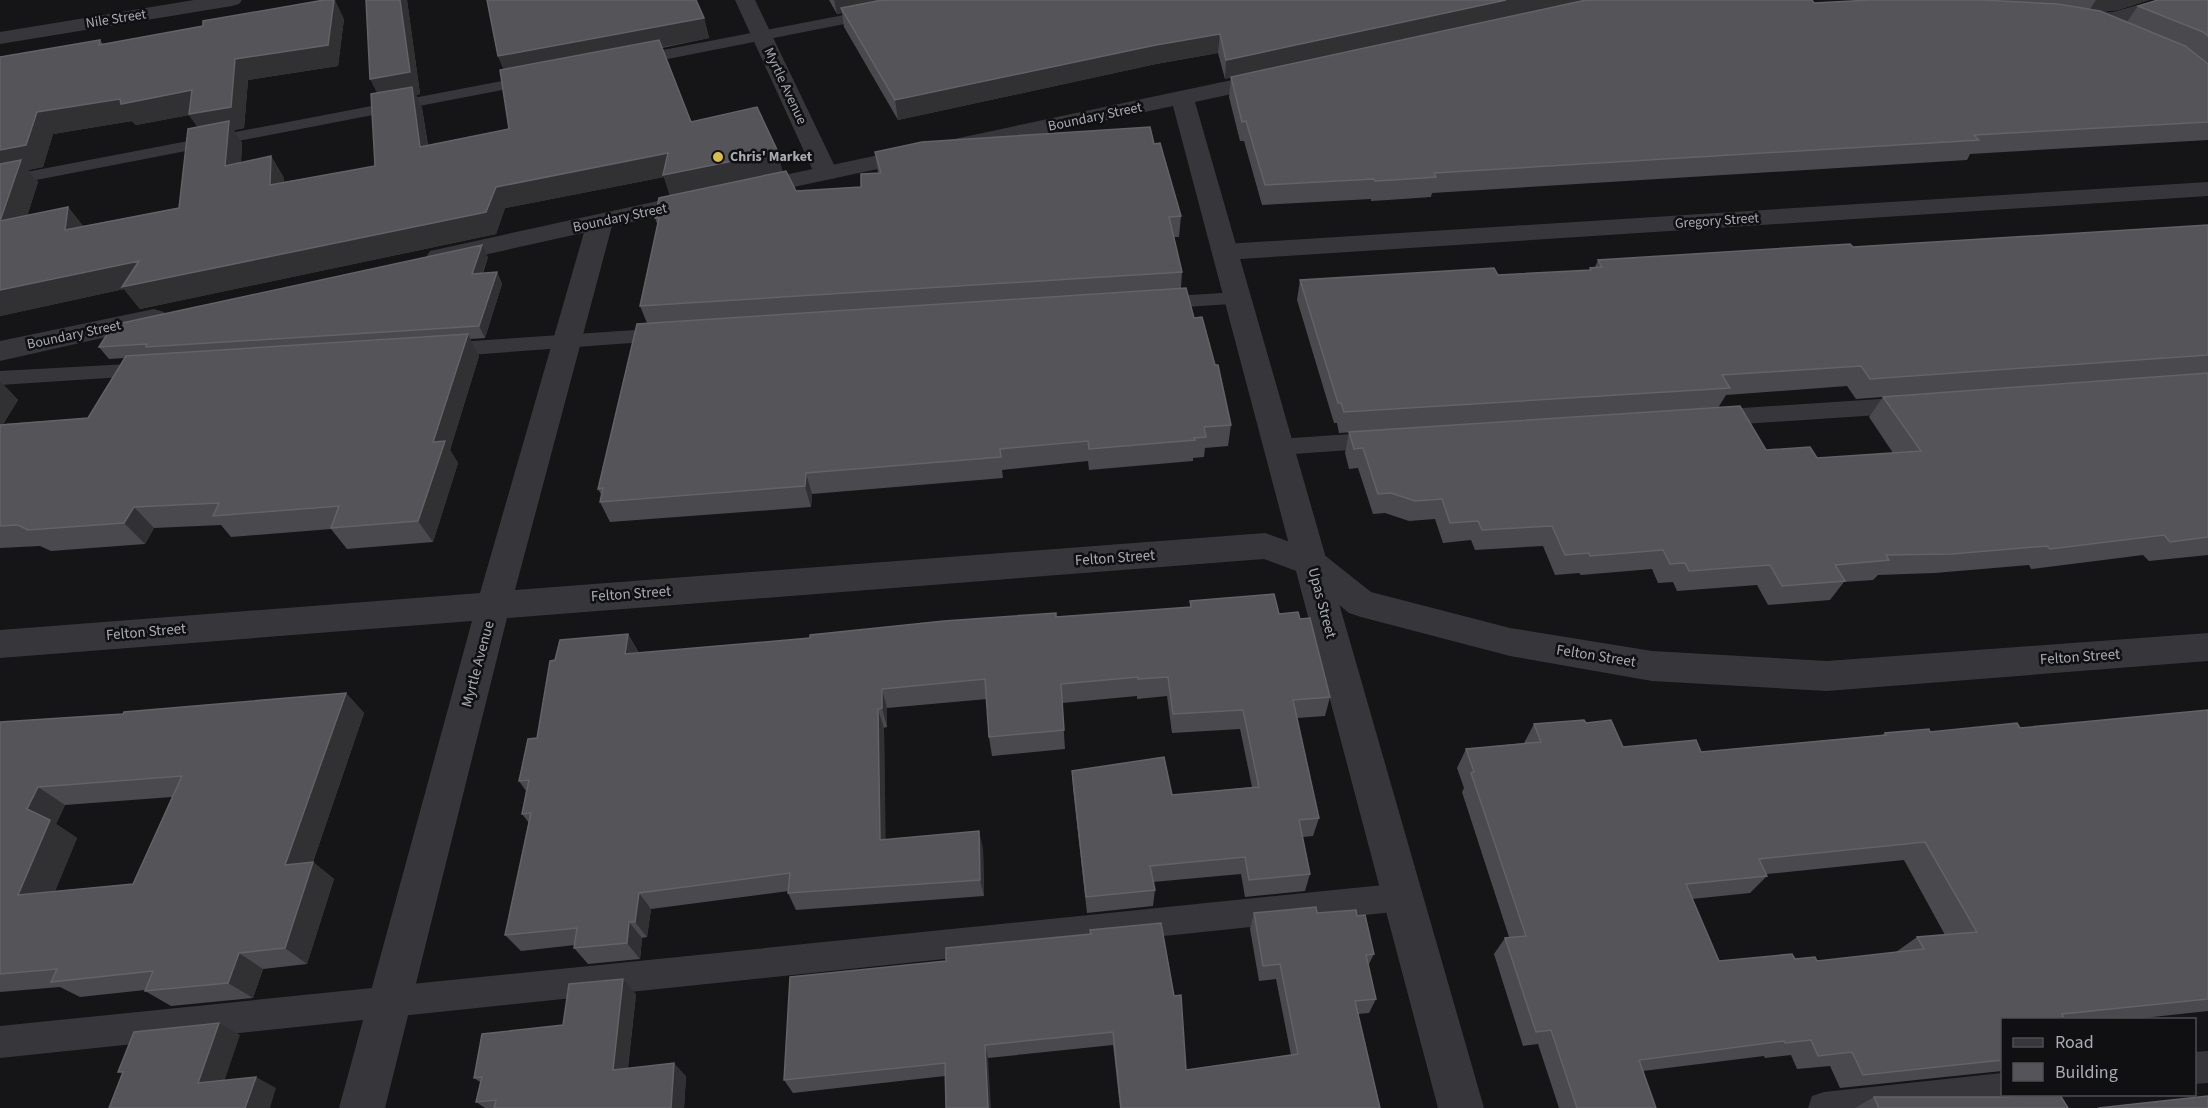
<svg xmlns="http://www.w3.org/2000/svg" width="2208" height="1108" font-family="'Source Sans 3',sans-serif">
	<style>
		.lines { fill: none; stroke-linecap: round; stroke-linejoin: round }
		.service { fill: #37373b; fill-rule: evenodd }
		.minor { fill: #37373b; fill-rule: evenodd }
		.tertiary { fill: #37373b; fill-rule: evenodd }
		.wall { fill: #4a494e; fill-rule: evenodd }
		.shaded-wall { fill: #313033 }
		.building { fill: #545459; stroke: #626267; stroke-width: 1.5; fill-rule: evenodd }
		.poi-dot { fill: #dabc4a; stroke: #101012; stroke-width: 2 }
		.labels { text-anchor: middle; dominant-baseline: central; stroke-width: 5; stroke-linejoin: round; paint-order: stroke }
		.far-street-label { font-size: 14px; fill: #a9abb5; stroke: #101012 }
		.far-poi-label { font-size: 14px; font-weight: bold; fill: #a9abb5; stroke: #101012; text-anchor: start }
		.street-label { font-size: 15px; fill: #a9abb5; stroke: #101012 }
	</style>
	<rect width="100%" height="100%" fill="#151517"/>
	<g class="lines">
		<path class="service" d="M875 9 880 11 883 14 880 17 632 66 624 61 632 56Z
			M533 75 539 77 541 80 539 83 0 187V177Z
			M1238 292 1245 293 1248 298 1245 303 1158 309 1151 308 1148 303 1151 298 1158 297Z
			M665 328 672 330 675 335 672 340 442 357 435 355 432 350 435 345 442 343Z
			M147 363 154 365 158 370 154 375 0 385V371Z
			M1909 397 1917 400 1920 405 1917 410 1909 413 1713 426 1705 423 1702 418 1705 413 1713 410Z
			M1379 432 1387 434 1390 440 1387 446 1379 448 1279 455 1271 453 1268 447 1271 441 1279 439Z
			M1403 883 1413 887 1418 897 1413 907 1403 911 0 1058V1026Z
			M2208 1051V1083L2194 1084V1052Z
			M2002 1073V1094H2016L2014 1101 2002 1105 1977 1108H1808L1812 1096 1824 1092Z"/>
		<path class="minor" d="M735 0H755L838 173 835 178 826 180 817 178 814 173Z
			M2208 182V196L1225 260 1216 258 1212 252 1216 246 1225 244Z
			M600 214 609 217 613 222 515 590 1265 533 1323 554 1371 592 1510 628 1652 651 1827 661 2208 633V661L1827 691 1652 681 1510 656 1361 617 1349 613 1299 572 1264 559 507 618 385 1108H339L472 621 0 658V630L480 593 587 222 591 217Z"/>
		<path class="tertiary" d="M194 0H242L239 4 232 6 0 44V32Z
			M2156 0H2188L2185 4C2147 16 2105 34 2065 23L2061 19 2065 15 2113 12Z
			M1274 71 1282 73 1285 78 1282 83 1195 102 1484 1108H1438L1173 106 747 197 738 195 735 190 738 185 747 183Z
			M699 192 708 195 712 200 708 205 439 265 430 263 426 257 430 251 439 249Z
			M154 309 164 312 168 318 164 324 0 361V341Z"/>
	</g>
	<path class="wall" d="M366 0H407L420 94 416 95 422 108 428 145 509 129 504 70 498 56 704 18 709 38 662 48 691 122 783 171 796 191 861 187 878 173 875 152 1154 144 1181 216 1179 237H1174L1182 272 1181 288 1194 318 1231 425 1228 446 1205 448 1204 457 1193 458V461L1089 470 1088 461 1002 470 1003 478 812 494 811 507 610 522 600 502 602 496 598 489 647 323 640 306 658 226 655 218 670 195 664 177 505 208 496 234 140 309 124 289 0 316V318V57L100 40 103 44 344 19 338 66 248 80 244 128 234 130 242 143 241 163 271 156 284 178V182L375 166 377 93ZM189 115 198 127 179 208 83 226 68 207 27 216 38 182 28 170 43 167 53 134 132 121 136 125Z
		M829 0H1812L1814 3 1870 0H2149L2118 10 2101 12 2127 22 2138 6 2208 0V140L1970 154 1967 160 1432 193 1431 197 1388 200 1371 201V199L1262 205 1244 141H1240L1229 97 1231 77 1225 79 1218 53 1156 64 898 120 844 27 842 13 837 14Z
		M2208 225V555L2149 561 2143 555 2031 569 2029 565 1935 573 1878 575 1873 580 1844 582 1830 600 1768 605 1757 585 1677 591 1673 582 1658 583 1652 569 1581 575 1579 573 1555 575 1543 546 1475 550 1471 540 1443 543 1435 519 1409 521 1385 513 1373 514 1358 468 1349 469 1345 453 1349 432 1570 418 1339 433 1337 423H1334L1297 300 1300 280 1498 275 1589 271 1590 268 1595 267 1598 260 1853 247ZM1847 386 1856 399 1883 397 1869 417 1893 453 1817 458 1766 450 1718 408 1726 395Z
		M488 257 483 273 497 272 502 284 485 338 470 339 479 356 450 450 458 463 433 542 347 549 331 529 231 537 221 525 154 528 145 544 51 551 40 546 0 548V381L18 400 3 424 88 418 125 358 109 359 99 347Z
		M1190 601 1279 614 1300 619 1330 697 1325 716 1297 718 1319 818 1313 836 1303 837 1310 874 1305 891 1245 897 1241 874 1153 882 1155 890 1153 906 1087 913 1073 789 1072 771 1172 795 1252 787 1240 729 1172 733 1167 696 1137 699V696L1062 703 1065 749 992 756 989 737 987 699 887 708V727L884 728 885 840 983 848 984 896 796 910 788 893 789 891 651 909 647 937 642 938 640 959 588 964 574 948 575 945 521 951 505 935 529 823 522 814 526 791 519 781 537 738 628 634 639 653 1056 617 1190 607Z
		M346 693 364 713 313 862 334 879 307 964 263 969 253 998 171 1006 145 991V990L80 997 60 987 0 992V722L123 714ZM172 797 133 884 55 891 77 838 56 824 65 805Z
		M2208 710V1011L2125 1020H2002V1071L1840 1088 1830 1066 1797 1069 1791 1055 1765 1058 1764 1056 1643 1071 1656 1108H1559L1538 1044 1523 1046 1494 954 1505 938 1509 937 1462 792 1464 788 1457 768 1466 749 1524 743 1534 724 1586 723 1623 747 1701 752 1882 735 1885 733 2020 728ZM1904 860 1945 935 1917 937 1896 952 1817 961 1795 959 1719 961 1692 899 1750 893 1767 876V874Z
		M1254 913H1317L1357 916 1374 954 1368 966 1376 999 1369 1013 1358 1014 1380 1108H1120L1113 1045 988 1058 945 1076 793 1093 784 1080 946 961 1090 934 1186 1070 1291 1055 1276 979 1259 981 1250 929Z
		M636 994 628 1068 686 1076 684 1108H485L476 1102 480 1082 474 1078 563 1025Z
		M2018 1095H2060L2068 1108H1855L1874 1097H2004L2018 1096Z"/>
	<path class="shaded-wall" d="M334 0H335L344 19 338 66 248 80 244 128 234 130 242 143 239 188 189 115 136 125 132 121 53 134 43 167 28 170 38 182 19 243 0 221V150L37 112 235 59Z
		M400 0H407L420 94 416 95 422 108 431 168 381 101 370 79Z
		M834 0H909L841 8 842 13 837 14Z
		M1506 0H1588L1225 79 1226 60Z
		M2096 0H2149L2118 10 2087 14Z
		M704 18 709 38 507 77 498 56Z
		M1220 34 1218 53 1156 64 898 120 895 100 1156 45Z
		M778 152 783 173 670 197 664 177 505 208 496 234 140 309 124 289 0 316V318V290L496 187 668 153Z
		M271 156 284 178 283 207 270 185Z
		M68 207 85 229 65 230Z
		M482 245 488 257 478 285 472 274Z
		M497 272 502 284 485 338 479 326Z
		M468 334 479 356 450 450 458 463 433 542 418 521 433 442Z
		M0 381 18 400 0 428Z
		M806 473 812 494 811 507 805 486Z
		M134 507 154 528 145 544 124 523Z
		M628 634 639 654H625Z
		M882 689 887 708V727L882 708Z
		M346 693 364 713 306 882 285 865Z
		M878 709 884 728 886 858 880 840Z
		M38 787 65 805 56 824 77 838 47 911 18 895 27 809Z
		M979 831 983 848 984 896 980 880Z
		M313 862 334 879 307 964 285 948Z
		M639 893 651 909 647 937 635 922Z
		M629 922 642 938 640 959 627 943Z
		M239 953 263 969 253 998 228 983Z
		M623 979 636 994 626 1083 613 1070Z
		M219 1023 240 1035 220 1094 198 1083Z
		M985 1045 988 1058 991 1108H988Z
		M674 1063 686 1076 684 1108H671Z
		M256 1077 276 1088 270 1108H245Z"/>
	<path class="building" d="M324 0H334L328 45 235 59 231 107 189 114 192 90 121 104 120 99 37 112 26 145 0 150V57L100 40 99 45 203 26V21Z
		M366 0H400L410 72 370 79Z
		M487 0H696L704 18 498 56Z
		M882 0H1506L1226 60 1220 34 1156 45 895 100 841 8Z
		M1586 0H1812L1814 3 1870 0H1982L2058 4 2100 11 2185 46 2208 64V122L1974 135 1979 140 1434 173 1436 177 1393 180 1375 181 1374 179 1265 185 1246 121 1242 122 1231 77Z
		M2158 0H2208V36L2203 32 2138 6Z
		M659 40 691 122 757 107 778 152 663 175 668 153 496 187 486 212 122 287 139 261 0 290V164L21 160 0 221 68 207 65 230 179 208 188 129 229 121 225 166 271 156 270 185 375 166 371 94 412 87 420 147 509 129 500 70Z
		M1150 127 1154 144 1160 143 1181 216 1169 217 1182 272 640 306 659 218H655L659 198 786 171 796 191 861 187V174L881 173 875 152 922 142Z
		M2208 225V355L1870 379 1861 366 1722 375 1730 388 1344 412 1341 403H1338L1300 280 1494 268 1498 275 1591 270 1590 268 1602 267 1598 260 1850 244 1853 247Z
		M482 245 472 274 497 272 479 326 146 347 147 344 99 347 113 325Z
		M1186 288 1194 318 1202 317 1215 365H1218L1231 425 1204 427 1206 437 1194 438 1195 440 1089 449 1088 441 1000 449 1001 457 806 473 805 486 600 502 603 488 598 489 637 324Z
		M468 334 433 442 445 441 418 521 331 528 339 506 213 516 219 503 134 507 124 523 28 530 18 525 0 526V425L88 418 126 356Z
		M2208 373V537L2170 542 2164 535 2050 549 2047 546 1952 554 1886 555 1889 560 1835 565 1845 581 1782 586 1770 565 1689 571 1685 563 1670 564 1663 550 1590 556 1589 553 1565 555 1552 526 1482 530 1478 521 1450 523 1442 499 1415 501 1391 493 1378 494 1363 448 1354 449 1349 432 1740 406 1766 450 1810 447 1817 458 1921 451 1883 397Z
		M1274 594 1279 614 1298 612 1300 619 1310 618 1330 697 1293 700 1319 818 1299 820 1310 874 1249 880 1245 857 1150 866 1155 890 1086 897 1072 771 1164 757 1172 795 1259 787 1243 710 1173 714 1168 677 1138 679V677L1061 684 1064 730 989 737 985 679 882 689V708L878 709 880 840 979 831 980 880 788 893 790 873 639 893 635 922H629L627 943 574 948 577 928 505 935 531 813 522 814 529 780 519 781 528 739 537 738 550 661 555 660 560 640 628 634 625 654 810 638V635L944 621 1056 613V617L1191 607 1190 601Z
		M346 693 285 865 313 862 285 948 239 953 228 983 145 991 153 971 51 982 57 969 0 974V722L123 714 124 712ZM182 776 133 884 18 895 50 820 27 809 38 787Z
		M2208 710V999L2062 1014 2065 1020H2002V1060L1863 1075 1852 1052 1818 1056 1811 1040 1785 1043 1784 1041 1639 1060 1656 1108H1577L1551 1030 1536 1032 1505 938 1526 936 1471 773 1474 772 1466 749 1541 742 1534 724 1584 720 1586 723 1611 720 1623 747 1696 740 1701 752 1886 735 1885 733 1929 729 1930 732 2017 723 2020 728ZM1925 842 1977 932 1917 937 1924 949 1817 961 1815 957 1795 959 1792 954 1719 961 1686 884 1767 876 1759 859Z
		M1316 907 1317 913 1356 910 1357 916 1365 915 1374 954 1366 955 1376 999 1355 1001 1380 1108H1121L1113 1032 985 1045 988 1108H946L945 1063 784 1080 790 977 946 961V948L1091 934 1090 930 1161 923 1174 996 1181 995 1186 1070 1298 1054 1280 964 1263 966 1254 913Z
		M623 979 613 1070 674 1063 671 1108H494L496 1100 476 1102 482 1077 474 1078 482 1034 563 1025 569 984Z
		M219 1023 198 1083 256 1077 245 1108H109L123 1072H118L134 1032Z
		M2028 1095H2060L2068 1108H1879L1874 1097H2004Z
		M2208 1096V1108H2098Z"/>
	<circle class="poi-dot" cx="718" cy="157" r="6"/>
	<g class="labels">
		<g class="far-street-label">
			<text transform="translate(116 19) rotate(-9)">Nile Street</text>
			<text transform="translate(785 86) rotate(65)">Myrtle Avenue</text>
			<text transform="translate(1095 117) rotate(-12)">Boundary Street</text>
			<text transform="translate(620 218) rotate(-12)">Boundary Street</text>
			<text transform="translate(1717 221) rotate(-4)">Gregory Street</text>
			<text transform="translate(74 335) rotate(-12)">Boundary Street</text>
		</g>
		<g class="far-poi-label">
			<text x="730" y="157">Chris' Market</text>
		</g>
		<g class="street-label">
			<text transform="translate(1115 558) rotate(-4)">Felton Street</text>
			<text transform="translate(631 594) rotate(-4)">Felton Street</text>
			<text transform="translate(1322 603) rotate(75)">Upas Street</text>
			<text transform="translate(146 632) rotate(-5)">Felton Street</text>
			<text transform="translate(1596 656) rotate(9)">Felton Street</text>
			<text transform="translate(2080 657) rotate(-4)">Felton Street</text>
			<text transform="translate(478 664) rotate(-75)">Myrtle Avenue</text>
		</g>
	</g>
	<rect x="2001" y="1018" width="195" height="78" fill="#101012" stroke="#4d4e53" stroke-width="1.5"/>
	<rect x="2013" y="1038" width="30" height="9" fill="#37373b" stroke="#4d4e53" stroke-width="1.5"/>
	<text x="2055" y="1048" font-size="18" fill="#a9abb5">Road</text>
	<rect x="2013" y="1063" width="30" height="18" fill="#545459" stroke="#4d4e53" stroke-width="1.5"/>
	<text x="2055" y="1078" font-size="18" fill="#a9abb5">Building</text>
</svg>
